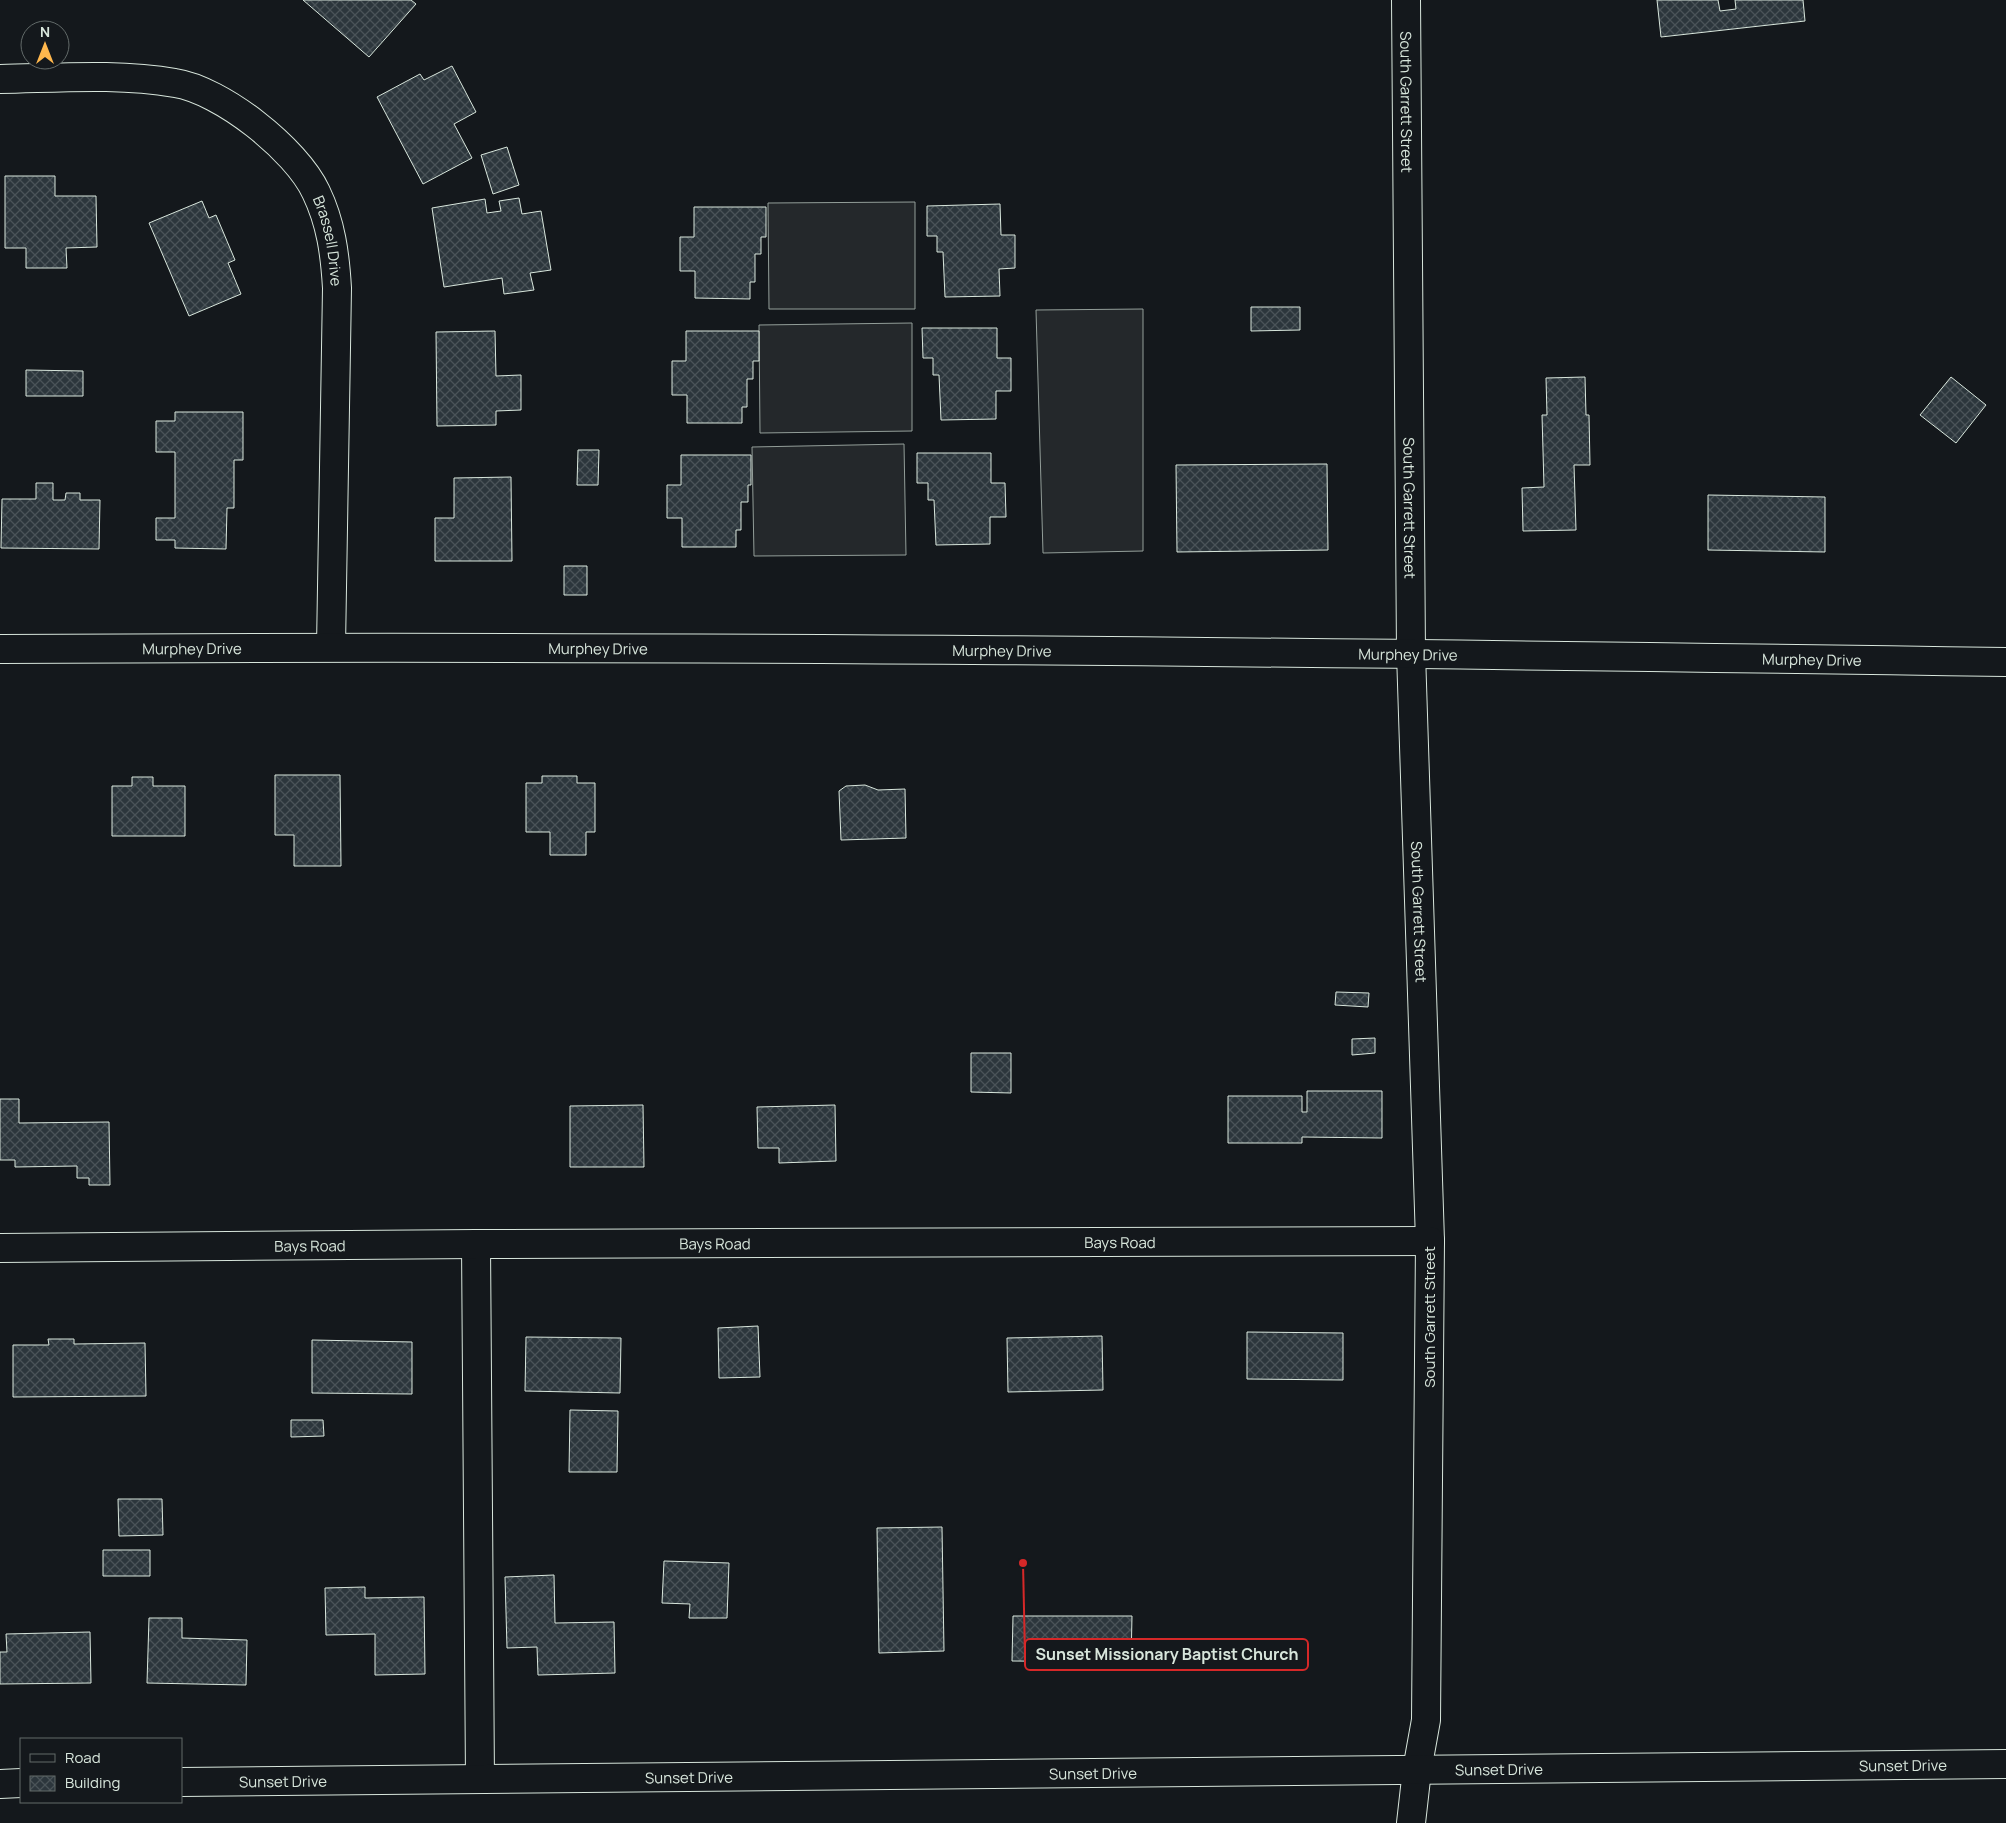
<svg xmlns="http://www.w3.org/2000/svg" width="2006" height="1823" font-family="Manrope,sans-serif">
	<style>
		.parking { fill: #24282b; stroke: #939e99 }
		.building { fill: url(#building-cross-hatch); stroke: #d8e6dc }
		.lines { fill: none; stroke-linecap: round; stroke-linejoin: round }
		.minor-casing { stroke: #d8e6dc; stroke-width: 30 }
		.minor { stroke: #14181c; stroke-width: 28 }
		.labels { text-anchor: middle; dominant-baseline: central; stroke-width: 4; stroke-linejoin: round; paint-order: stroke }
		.street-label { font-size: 15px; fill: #d8e6dc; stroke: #14181c }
		.leader { fill: none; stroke: #d62828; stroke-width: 2 }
		.callout-dot { fill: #d62828; stroke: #14181c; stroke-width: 2 }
		.callout { fill: #14181c; stroke: #d62828; stroke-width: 2 }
		.callout-label { font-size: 16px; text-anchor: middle; font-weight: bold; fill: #d8e6dc }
	</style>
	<defs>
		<pattern id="building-cross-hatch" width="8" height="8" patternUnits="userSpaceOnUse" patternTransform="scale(1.25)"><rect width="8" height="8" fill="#2c363c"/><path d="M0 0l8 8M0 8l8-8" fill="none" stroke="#4a5358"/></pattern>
	</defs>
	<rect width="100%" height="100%" fill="#14181c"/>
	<path class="parking" d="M915 202V309H769L768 203Z
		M1143 309V551L1043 553 1036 310Z
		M912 323V431L760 433 759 325Z
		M904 444 906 555 754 556 752 447Z"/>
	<path class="building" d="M303 0H411L416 4 369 57Z
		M1657 0H1718L1720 11 1736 9 1735 0H1803L1805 21 1661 37Z
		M452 66 476 112 454 124 472 158 423 184 377 97 420 74 424 80Z
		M507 147 519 185 493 194 481 155Z
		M5 176H55V196H96L97 247 66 248 67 268H26V248H5Z
		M519 198 522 214 541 211 551 270 530 273 534 290 504 294 502 278 444 287 432 208 485 199 487 213 501 211 499 201Z
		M202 201 209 218 216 215 235 260 228 263 241 294 189 316 149 223Z
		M1000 204 1001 235H1015V268L999 269 1000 296 945 297 943 252H937V236H927V206Z
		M694 207H766V237H761V254H755V282H750V299L695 298V271H680V237H694Z
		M1251 307H1300V330L1251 331Z
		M922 328H997V358H1011V391H996V419L941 420 939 375H933V358H923Z
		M495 331 496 376 521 375V410L496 411V425L437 426 436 332Z
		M686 331H759V361H753V379H747V407H742V423H687V395H672V361H686Z
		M26 370 83 371V396H26Z
		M1585 377 1586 415H1589L1590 465H1574L1576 530 1523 531 1522 488 1544 487 1542 415H1547L1546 378Z
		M1951 377 1986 405 1956 443 1920 415Z
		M175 412H243V460H234V508H227L226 549 175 548V540H156V518H175V452H156V421H175Z
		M578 450H599L598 485H577Z
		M917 453H991V483H1005L1006 517H990V544L936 545 934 500H928V483H917Z
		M681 455H751V485H748V502H741V530H736V547H682V518H667V485H681Z
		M1327 464 1328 550 1177 552 1176 465Z
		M511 477 512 561H435V518H454V478Z
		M36 483H53V500H65L66 493H80V500H100L99 549 1 548 2 499H36Z
		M1708 495 1825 497V552L1708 550Z
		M564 566H587V595H564Z
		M275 775H340L341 866H294V835H275Z
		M542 776H577V783H595V832H586V855H550V832H526V783H542Z
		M132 777H153V786H185V836H112V786H132Z
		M865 785 878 790 905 789 906 838 841 840 839 791 846 786Z
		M1336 992 1369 993 1368 1007 1335 1005Z
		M1375 1038V1053L1352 1055V1039Z
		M971 1053H1011V1093L971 1092Z
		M1307 1091H1382V1138L1302 1137V1143H1228V1096H1302V1112H1307Z
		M0 1099H19V1123L109 1122 110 1185H89V1178H77V1166L15 1167V1160H0Z
		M643 1105 644 1167H570V1106Z
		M835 1105 836 1161 779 1163V1148H758L757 1107Z
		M758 1326 760 1377 719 1378 718 1328Z
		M1247 1332 1343 1333V1380L1247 1379Z
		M1102 1336 1103 1390 1008 1392 1007 1338Z
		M526 1337 621 1338 620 1393 525 1391Z
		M48 1339H74V1344L145 1343 146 1396 13 1397V1345H49Z
		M312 1340 412 1342V1394L312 1393Z
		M570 1410 618 1411 617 1472H569Z
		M291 1420H323L324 1436 291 1437Z
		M118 1499H162L163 1535 119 1536Z
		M942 1527 944 1651 879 1653 877 1528Z
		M103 1550H150V1576H103Z
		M664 1561 729 1563 727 1618H689L690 1604 662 1603Z
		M554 1575 555 1623 614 1622 615 1673 538 1675 537 1647 507 1648 505 1577Z
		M365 1587V1598L424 1597 425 1674 375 1675V1634L326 1635 325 1588Z
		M1013 1616H1132L1131 1662 1012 1661Z
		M149 1618H182V1638L247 1640 246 1685 147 1683Z
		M90 1632 91 1683 0 1684V1652H7L6 1634Z"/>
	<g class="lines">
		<g class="minor-casing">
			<g id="minor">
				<path id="s1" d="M1406 0 1411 653 1430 1241 1426 1720 1417 1770 1411 1823"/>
				<path id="s2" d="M0 79C58 78 118 73 175 83 221 90 296 149 316 192 331 223 335 254 337 288L331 647"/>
				<path id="s3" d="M0 649C669 645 1337 652 2006 662"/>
				<path d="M476 1244 480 1779"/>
				<path id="s4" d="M0 1248 476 1244 1430 1241"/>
				<path id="s5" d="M181 1782 2006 1764"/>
				<path d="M0 1784 21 1783"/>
			</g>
		</g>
		<use href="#minor" class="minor"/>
	</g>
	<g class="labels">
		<g class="street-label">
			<text stroke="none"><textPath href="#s1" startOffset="102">South Garrett Street</textPath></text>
			<text stroke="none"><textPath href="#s2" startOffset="409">Brassell Drive</textPath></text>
			<text stroke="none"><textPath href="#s1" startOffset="508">South Garrett Street</textPath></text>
			<text stroke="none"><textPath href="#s3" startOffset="192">Murphey Drive</textPath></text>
			<text stroke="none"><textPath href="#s3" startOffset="598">Murphey Drive</textPath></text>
			<text stroke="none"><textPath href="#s3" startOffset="1002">Murphey Drive</textPath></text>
			<text stroke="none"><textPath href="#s3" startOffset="1408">Murphey Drive</textPath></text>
			<text stroke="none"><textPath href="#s3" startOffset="1812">Murphey Drive</textPath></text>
			<text stroke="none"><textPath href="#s1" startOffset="912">South Garrett Street</textPath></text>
			<text stroke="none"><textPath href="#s4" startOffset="1120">Bays Road</textPath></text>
			<text stroke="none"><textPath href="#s4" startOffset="715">Bays Road</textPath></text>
			<text stroke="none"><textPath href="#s4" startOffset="310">Bays Road</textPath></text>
			<text transform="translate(1429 1317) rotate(-90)">South Garrett Street</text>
			<text stroke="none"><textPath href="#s5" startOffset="1722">Sunset Drive</textPath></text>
			<text stroke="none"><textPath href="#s5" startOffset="1318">Sunset Drive</textPath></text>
			<text stroke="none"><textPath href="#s5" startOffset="912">Sunset Drive</textPath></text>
			<text stroke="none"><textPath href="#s5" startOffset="508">Sunset Drive</textPath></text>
			<text stroke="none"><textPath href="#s5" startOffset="102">Sunset Drive</textPath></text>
		</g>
	</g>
	<path class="leader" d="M1023 1563L1025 1655"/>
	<circle class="callout-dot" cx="1023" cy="1563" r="5"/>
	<rect class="callout" x="1025" y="1639" width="283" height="31" rx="5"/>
	<g class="callout-label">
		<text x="1167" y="1660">Sunset Missionary Baptist Church</text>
	</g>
	<rect x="20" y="1738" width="162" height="65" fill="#14181c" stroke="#626a69"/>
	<rect x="30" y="1754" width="25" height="8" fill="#14181c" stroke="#626a69"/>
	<text x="65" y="1763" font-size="15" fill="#d8e6dc">Road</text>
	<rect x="30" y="1776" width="25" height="15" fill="url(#building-cross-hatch)" stroke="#626a69"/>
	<text x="65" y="1788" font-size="15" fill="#d8e6dc">Building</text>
	<g transform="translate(45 45)"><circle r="24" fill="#14181c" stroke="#626a69"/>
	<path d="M0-4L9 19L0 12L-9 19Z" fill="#ffb74d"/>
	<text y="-8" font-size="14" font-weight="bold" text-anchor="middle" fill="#d8e6dc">N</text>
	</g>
</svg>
